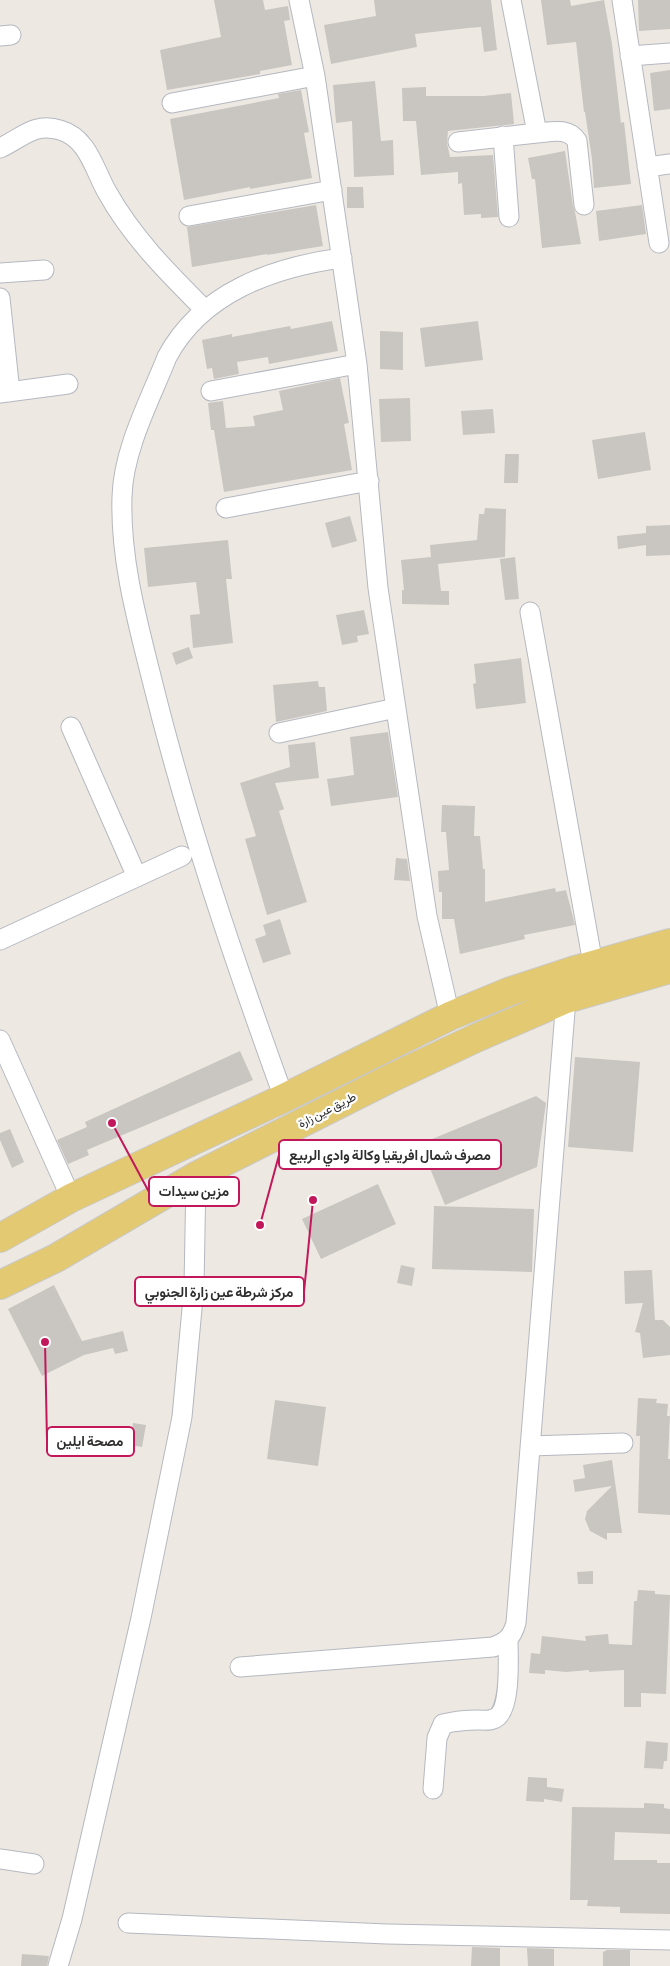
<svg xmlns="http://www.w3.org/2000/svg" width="670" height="1966" font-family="'Asap Condensed',Vazirmatn,sans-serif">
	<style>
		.building { fill: #c9c5c1 }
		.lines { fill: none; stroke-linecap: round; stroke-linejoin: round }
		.minor-casing { stroke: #b5b8c0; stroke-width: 21 }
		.primary-casing { stroke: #c9c9c9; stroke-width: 30 }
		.minor { stroke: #fff; stroke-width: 19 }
		.primary { stroke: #e3c971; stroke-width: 28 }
		.labels { text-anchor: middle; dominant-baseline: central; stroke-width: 4.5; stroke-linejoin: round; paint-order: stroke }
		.street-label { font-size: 12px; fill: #2e2e2e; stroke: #fff }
		.leader { fill: none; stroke: #c2185b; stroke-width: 2 }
		.callout-dot { fill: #c2185b; stroke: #fff; stroke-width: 2 }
		.callout { fill: #fff; stroke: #c2185b; stroke-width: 2 }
		.callout-label { font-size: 14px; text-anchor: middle; font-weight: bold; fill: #2e2e2e }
	</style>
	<rect width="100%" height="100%" fill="#ede9e2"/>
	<path class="building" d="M214 0H263L265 10 288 6 290 20 284 21 292 65 260 71V74L167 90 160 50 221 37Z
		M374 0H491L497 50 484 52 481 27 468 28 415 34 417 47 331 64 324 25 376 16Z
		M541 0H570L571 6 604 0 612 44 621 123 624 122 631 184 594 188 592 159 585 112H584L576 42 547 45Z
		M638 0H670V29L639 31Z
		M670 70V109L654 111 650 73Z
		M375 81 381 141 393 140 394 175 354 177 352 121 336 123 333 85Z
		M426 87V96H484L511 93 514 124 448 131 447 143 450 157 493 155 498 217 481 218V214L464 215 462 183 458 184V172L421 175 416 121H403L402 88Z
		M301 90 309 132 304 133 312 178 250 189V187L184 200 170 119 279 98 278 94Z
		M565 151 573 206 575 212 581 244 542 248 535 179H532L528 158Z
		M347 187H363L364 208H347Z
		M316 205 323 246 267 255V254L192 267 187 227Z
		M642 205 646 234 599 241 596 211Z
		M332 321 338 351 269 364 268 357 237 362 239 374 214 379 212 368 207 369 202 340 232 334V337L290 326 291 329Z
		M478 321 483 360 425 367 420 328Z
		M380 331 403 332V370L380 369Z
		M340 378 349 423 344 424 352 470 224 492 214 430H211L208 403 223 401 226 428 255 426 253 416 283 410 279 391Z
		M410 398 411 441 381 442 379 399Z
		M493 409 495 433 463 435 461 411Z
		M645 432 651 470 598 479 592 440Z
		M505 454H519L518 483H504Z
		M485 508 506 509 505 557 438 564 441 591H449V605L402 604V590H404L401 560 431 557 430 545 477 540 479 514H484Z
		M350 516 357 541 332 548 325 523Z
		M670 525V555L646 556V545L618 549 617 536 646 533V526Z
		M228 540 232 579H226L233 643 193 648 190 615 200 614 196 582 148 587 144 548Z
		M515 557 519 599 505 600 500 559Z
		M364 610 369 634 357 636 358 642 342 645 336 615Z
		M189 647 193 658 176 665 172 653Z
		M521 658 526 703 476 709 473 684 476 683 474 664Z
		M318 681 319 687H325L327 711 276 722 273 685Z
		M388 732 398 797 331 806 327 779 354 775 350 737Z
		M315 742 319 778 275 783 284 809 279 811 307 902 267 915 245 839 256 836 240 783 290 767 288 745Z
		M442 805 475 806 474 836H480L483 869H485V902L555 888 556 892 566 890 575 925 524 935 525 939 460 954 454 919H442V892H439L438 871 449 870 446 832H441Z
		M396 858 407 859 410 881 394 880Z
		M280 919 291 954 263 963 255 939 266 935 263 925Z
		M240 1051 253 1080 87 1150 89 1155 68 1164 57 1140 87 1127 85 1122Z
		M575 1057 640 1062 633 1152 568 1147Z
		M536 1096 546 1103 537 1167 445 1205 420 1144Z
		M10 1129 24 1162 12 1168 0 1140V1133Z
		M378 1184 396 1224 321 1259 302 1219Z
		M434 1206 534 1209 532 1272 432 1269Z
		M401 1265 415 1268 412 1286 397 1283Z
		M652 1270 655 1320H663L670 1327V1355L643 1358 640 1333 635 1332 643 1303 625 1304 624 1271Z
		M54 1285 82 1341 123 1331 128 1351 115 1354 113 1348 84 1355 42 1376 8 1309Z
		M638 1398 657 1399 656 1403 668 1404 667 1416H670L668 1459H670V1515L638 1513 640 1436H636Z
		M275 1400 326 1407 318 1466 267 1459Z
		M133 1423 146 1425 142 1447 130 1445Z
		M612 1460 622 1533H607V1540L590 1531 585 1519 587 1511 612 1486 575 1492 573 1480 585 1478 583 1465Z
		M593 1571V1584H578L577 1572Z
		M638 1590 655 1591V1594L670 1595 666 1694 641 1693V1707H624V1670L589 1672V1670L566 1672 545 1670V1674L529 1673 531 1653 540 1654 542 1636 586 1641 585 1636 608 1634 609 1644 632 1645 634 1601H637Z
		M646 1741 668 1743 667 1761H664L663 1769 644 1768Z
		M528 1777 547 1778V1787L564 1789 562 1802 544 1799V1802L526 1801Z
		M644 1803 664 1804V1808L670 1809V1834L615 1832 614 1860H657V1863H670V1914L620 1913V1907L587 1906 588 1900H570L572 1807 644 1808Z
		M472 1947 500 1948V1966H471Z
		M527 1948 554 1949V1966H528Z
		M607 1950H630V1966H603V1952Z
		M22 1954 49 1956 47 1966H21Z"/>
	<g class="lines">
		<g class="minor-casing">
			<path id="minor" d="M299 0 315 76 357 364 378 588 427 916 450 1016
				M622 0 659 243
				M0 36 11 35
				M630 56 670 53
				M172 103 315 76
				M537 133C551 132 568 127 577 141L584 205
				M503 136 509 217
				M458 142 537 133 511 0
				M0 148C22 138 34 122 60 130 88 138 94 169 107 192 132 237 168 273 204 309
				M647 167 670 164
				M189 216 332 190
				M0 273 44 270
				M0 298 10 392
				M211 391 357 364
				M0 393 68 384
				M226 508 369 481
				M530 612 593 964
				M71 727 137 877
				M279 733 396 708
				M0 940 182 856
				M0 1040 71 1198
				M284 1098C234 960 187 822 152 680 137 620 120 559 122 497 123 450 150 400 167 357 201 293 273 267 342 258
				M530 1446 623 1443
				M240 1667 493 1647C507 1642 512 1637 516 1623L566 999
				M433 1789 437 1738 443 1724C455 1721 466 1720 478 1720 483 1720 489 1721 493 1719 512 1714 508 1656 508 1639
				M0 1859 34 1864
				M128 1923 387 1934 670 1940
				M58 1966 72 1919 141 1618 182 1417 194 1287 196 1176"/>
		</g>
		<g class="primary-casing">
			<path id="primary" d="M0 1238 71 1198 284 1098 450 1016 508 992 572 971 670 943
				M0 1285 56 1258 196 1176 389 1079 476 1038 566 999 670 969"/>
		</g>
		<use href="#minor" class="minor"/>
		<use href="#primary" class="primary"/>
	</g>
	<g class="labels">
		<g class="street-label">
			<text transform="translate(327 1110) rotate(-27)">طريق عين زارة</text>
		</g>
	</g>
	<path class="leader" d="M260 1225L279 1155M112 1123L149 1192M313 1200L304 1292M45 1342L47 1441"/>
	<g class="callout-dot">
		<circle cx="260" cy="1225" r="5"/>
		<circle cx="112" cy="1123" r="5"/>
		<circle cx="313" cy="1200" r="5"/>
		<circle cx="45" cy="1342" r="5"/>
	</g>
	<g class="callout">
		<rect x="279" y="1140" width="222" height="29" rx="5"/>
		<rect x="149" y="1177" width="90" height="29" rx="5"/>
		<rect x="135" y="1277" width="169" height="29" rx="5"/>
		<rect x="47" y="1427" width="87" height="29" rx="5"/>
	</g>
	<g class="callout-label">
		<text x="390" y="1160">مصرف شمال افريقيا وكالة وادي الربيع</text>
		<text x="194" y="1196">مزين سيدات</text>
		<text x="219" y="1297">مركز شرطة عين زارة الجنوبي</text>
		<text x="90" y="1446">مصحة ايلين</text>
	</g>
</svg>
